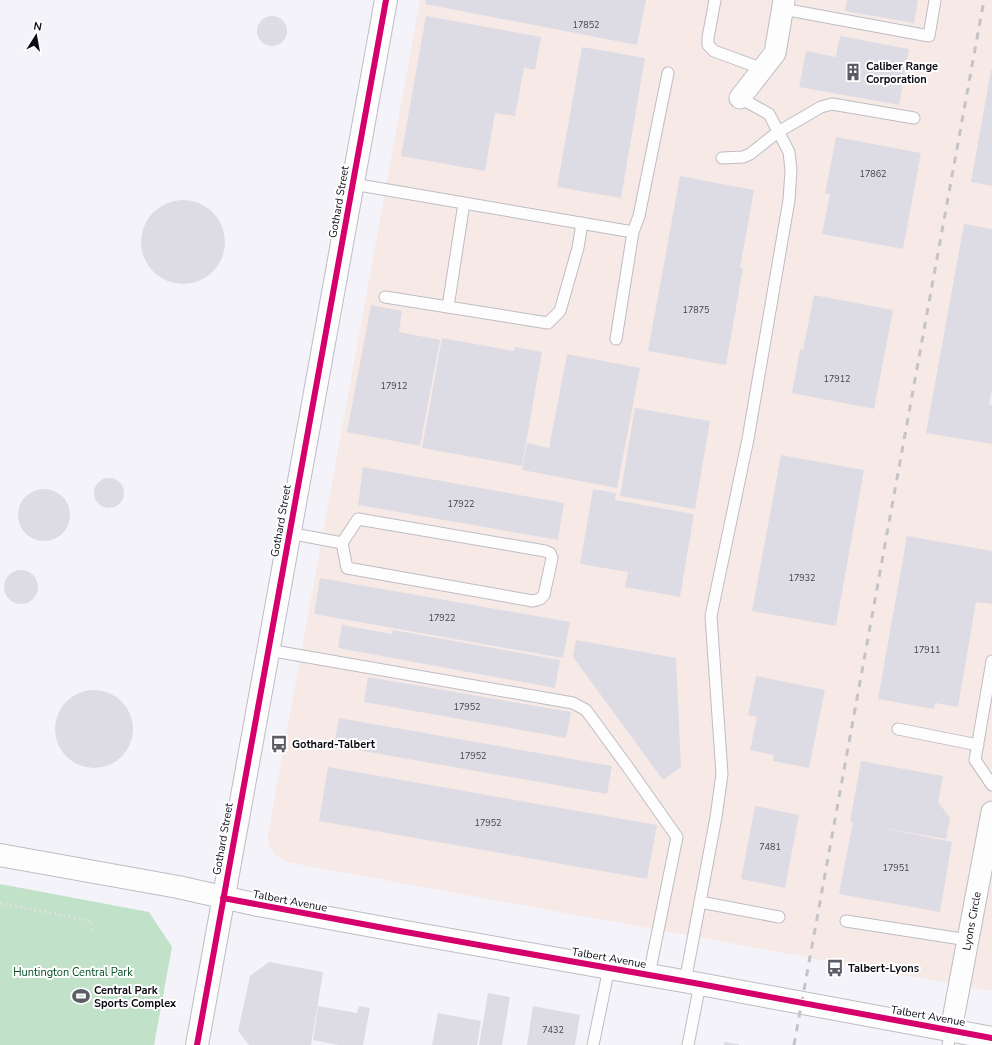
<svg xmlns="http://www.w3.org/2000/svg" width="992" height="1045" font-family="'Nunito Sans',sans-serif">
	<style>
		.commercial { fill: #f7eae6 }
		.green { fill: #c1e2c9 }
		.building { fill: #dddce4 }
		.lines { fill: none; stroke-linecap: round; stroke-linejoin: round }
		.lane-casing { stroke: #bebcc4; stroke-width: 13 }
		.street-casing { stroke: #bebcc4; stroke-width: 23 }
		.secondary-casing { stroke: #bebcc4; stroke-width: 24 }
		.path { stroke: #e0dfe2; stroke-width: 2.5; stroke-dasharray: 2 3; stroke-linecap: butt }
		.lane { stroke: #fdfdfe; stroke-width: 11 }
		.street { stroke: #fdfdfe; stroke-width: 21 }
		.secondary { stroke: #fdfdfe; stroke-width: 22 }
		.rail { stroke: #c4c3c6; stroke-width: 3; stroke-dasharray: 7 7; stroke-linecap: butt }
		.cycleway-casing { stroke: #fff; stroke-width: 8 }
		.cycleway { stroke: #d6006c; stroke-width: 6 }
		.labels { text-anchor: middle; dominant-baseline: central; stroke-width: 4; stroke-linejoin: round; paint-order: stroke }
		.number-label { font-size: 9px; fill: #44424a }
		.poi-label { font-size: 11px; font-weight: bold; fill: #0c0a13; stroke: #fff; text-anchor: start }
		.street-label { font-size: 11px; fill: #0c0a13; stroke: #fff }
		.park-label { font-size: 11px; fill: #064f21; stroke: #fff }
	</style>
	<rect width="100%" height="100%" fill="#f4f3f9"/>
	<path class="commercial" d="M420 0H992V991L286 862 276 855 269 846 268 834Z"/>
	<path class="green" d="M0 884 149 912 172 947 154 1045H0Z"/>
	<path class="building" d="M426 0H646L637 45 425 4Z
		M847 0H918L914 23 845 11Z
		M257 31a15 15 0 1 1 30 0a15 15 0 1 1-30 0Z
		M426 16 541 37 535 70 524 68 515 116 495 113 485 171 401 156Z
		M840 36 909 49 899 105 799 87 806 51 836 57Z
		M582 47 645 58 621 198 557 187Z
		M991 70H992V186L971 182Z
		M836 137 921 153 903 249 822 234 830 194H825Z
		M680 176 754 190 740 268H743L726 365 648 351Z
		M141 242a42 42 0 1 1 84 0a42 42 0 1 1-84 0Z
		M964 224 992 229V388L989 405H992V444L926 433Z
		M814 295 893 310 874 409 792 393 800 349 803 350Z
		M371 305 402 311 399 332 440 340 420 446 347 432Z
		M442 338 514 351 515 347 542 352 522 466 422 448Z
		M567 354 640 368 617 488 522 470 527 443 549 448Z
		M635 408 710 421 695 509 620 496Z
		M781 455 864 470 836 626 752 611Z
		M363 467 564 503 558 540 358 505Z
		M94 493a15 15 0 1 1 30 0a15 15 0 1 1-30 0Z
		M18 515a26 26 0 1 1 52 0a26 26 0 1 1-52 0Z
		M593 489 616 493 615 500 694 514 680 597 625 587 628 572 580 564Z
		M907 536 992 551V604L976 602 958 707 935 703 934 709 878 699Z
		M4 587a17 17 0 1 1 34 0a17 17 0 1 1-34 0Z
		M320 578 570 622 563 658 314 614Z
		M342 625 392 634 393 630 560 660 555 688 338 648Z
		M576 640 676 658 681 767 663 780 573 657Z
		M756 676 825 690 809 768 773 761 774 755 750 750 757 717 748 715Z
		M368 677 571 712 566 738 364 702Z
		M55 729a39 39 0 1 1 78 0a39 39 0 1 1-78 0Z
		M339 718 612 766 607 794 334 746Z
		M861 761 943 776 938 802 950 818 946 839 878 827 952 842 940 912 839 894 853 822 850 821Z
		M328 767 657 825 647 879 319 821Z
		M755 806 799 815 785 888 741 879Z
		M269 962 323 972 311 1045H249L238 1031 250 976Z
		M488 993 510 997 502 1045H479Z
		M318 1006 357 1013 359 1006 370 1008 363 1045H338L313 1040Z
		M533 1006 580 1015 575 1045H527Z
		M438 1013 481 1021 477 1045H432Z
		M724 1042 739 1044V1045H724Z"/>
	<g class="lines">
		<g class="lane-casing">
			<path id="lane" d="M715 0 708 38V45L714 51 763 69
				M783 9 929 36 935 0
				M722 158 743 157 750 154 778 132 821 107 832 104 914 118
				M353 184 633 232 639 216 668 73
				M385 297 548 323 560 311 578 248 582 223
				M448 307 464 203
				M616 339 633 232
				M289 533 342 543 358 519 545 551 550 553 552 558 544 595 540 599 533 601 347 568 342 543
				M268 650 573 703 586 710 627 766 677 837 649 975
				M992 661 975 760 992 785
				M898 729 978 745
				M700 902 779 917
				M846 921 968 940
				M685 982 716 817 722 774 711 616 748 439 789 200 791 170 789 152 769 114 740 98
				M593 1045 609 968
				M688 1045 700 984
				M948 1045 951 1030"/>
		</g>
		<g class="street-casing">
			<g id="street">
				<path d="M740 98 775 53 784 0"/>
				<path id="s1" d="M951 1030 992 812"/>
			</g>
		</g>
		<g class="secondary-casing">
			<path id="secondary" d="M0 855 178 887 258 905 400 931 700 984 992 1038
				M197 1045 386 0"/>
		</g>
		<path class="path" d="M0 903 91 921V933"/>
		<use href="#lane" class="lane"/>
		<use href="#street" class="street"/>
		<use href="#secondary" class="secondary"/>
		<path class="rail" d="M794 1045 984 0"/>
		<g class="cycleway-casing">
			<path id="cycleway" d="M223 898 400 931 700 984 992 1038
				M197 1045 386 0"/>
		</g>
		<use href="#cycleway" class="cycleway"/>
	</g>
	<defs>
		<g id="building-bare" transform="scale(1.38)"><path d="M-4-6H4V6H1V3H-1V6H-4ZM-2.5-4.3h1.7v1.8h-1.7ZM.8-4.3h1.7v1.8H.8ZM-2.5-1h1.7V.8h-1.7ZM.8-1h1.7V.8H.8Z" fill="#5d5c64" stroke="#fff" stroke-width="2.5" paint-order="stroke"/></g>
		<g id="bus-bare" transform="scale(1.38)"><path d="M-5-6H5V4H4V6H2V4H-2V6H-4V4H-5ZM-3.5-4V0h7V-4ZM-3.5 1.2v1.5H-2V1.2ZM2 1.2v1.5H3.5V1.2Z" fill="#5d5c64" stroke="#fff" stroke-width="2.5" paint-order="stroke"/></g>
		<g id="stadium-bare" transform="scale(1.38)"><path d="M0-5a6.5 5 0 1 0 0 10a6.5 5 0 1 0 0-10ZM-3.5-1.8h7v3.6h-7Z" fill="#5d5c64" stroke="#fff" stroke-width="2.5" paint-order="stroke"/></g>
	</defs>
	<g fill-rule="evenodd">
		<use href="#building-bare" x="853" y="72"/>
		<use href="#bus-bare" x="279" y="744"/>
		<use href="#bus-bare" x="835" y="968"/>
		<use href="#stadium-bare" x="81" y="996"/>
	</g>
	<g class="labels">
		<g class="number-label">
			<text x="586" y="25">17852</text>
			<text x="873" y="174">17862</text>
			<text x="696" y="310">17875</text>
			<text x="837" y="379">17912</text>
			<text x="394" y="386">17912</text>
			<text x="461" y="504">17922</text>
			<text x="802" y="578">17932</text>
			<text x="442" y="618">17922</text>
			<text x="927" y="650">17911</text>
			<text x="467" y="707">17952</text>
			<text x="473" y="756">17952</text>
			<text x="488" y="823">17952</text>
			<text x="770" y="847">7481</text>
			<text x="896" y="868">17951</text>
			<text x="553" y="1030">7432</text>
		</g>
		<g class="poi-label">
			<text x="866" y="66">Caliber Range<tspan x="866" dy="13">Corporation</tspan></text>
			<text x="292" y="744">Gothard-Talbert</text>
			<text x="848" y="968">Talbert-Lyons</text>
			<text x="94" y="990">Central Park<tspan x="94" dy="13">Sports Complex</tspan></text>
		</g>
		<g class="street-label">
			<text transform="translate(339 202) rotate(-80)">Gothard Street</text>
			<text transform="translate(281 521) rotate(-80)">Gothard Street</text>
			<text transform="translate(223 839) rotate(-80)">Gothard Street</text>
			<text transform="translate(290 901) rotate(11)">Talbert Avenue</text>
			<text stroke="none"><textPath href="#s1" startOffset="111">Lyons Circle</textPath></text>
			<text transform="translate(609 958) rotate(10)">Talbert Avenue</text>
			<text transform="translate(928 1016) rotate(10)">Talbert Avenue</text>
		</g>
		<g class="park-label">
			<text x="73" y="972">Huntington Central Park</text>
		</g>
	</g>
	<g transform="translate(36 36) rotate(11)" stroke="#ffffff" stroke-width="3" paint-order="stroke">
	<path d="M0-3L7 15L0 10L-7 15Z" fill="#0c0a13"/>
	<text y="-6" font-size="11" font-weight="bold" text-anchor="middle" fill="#0c0a13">N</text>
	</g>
</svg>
